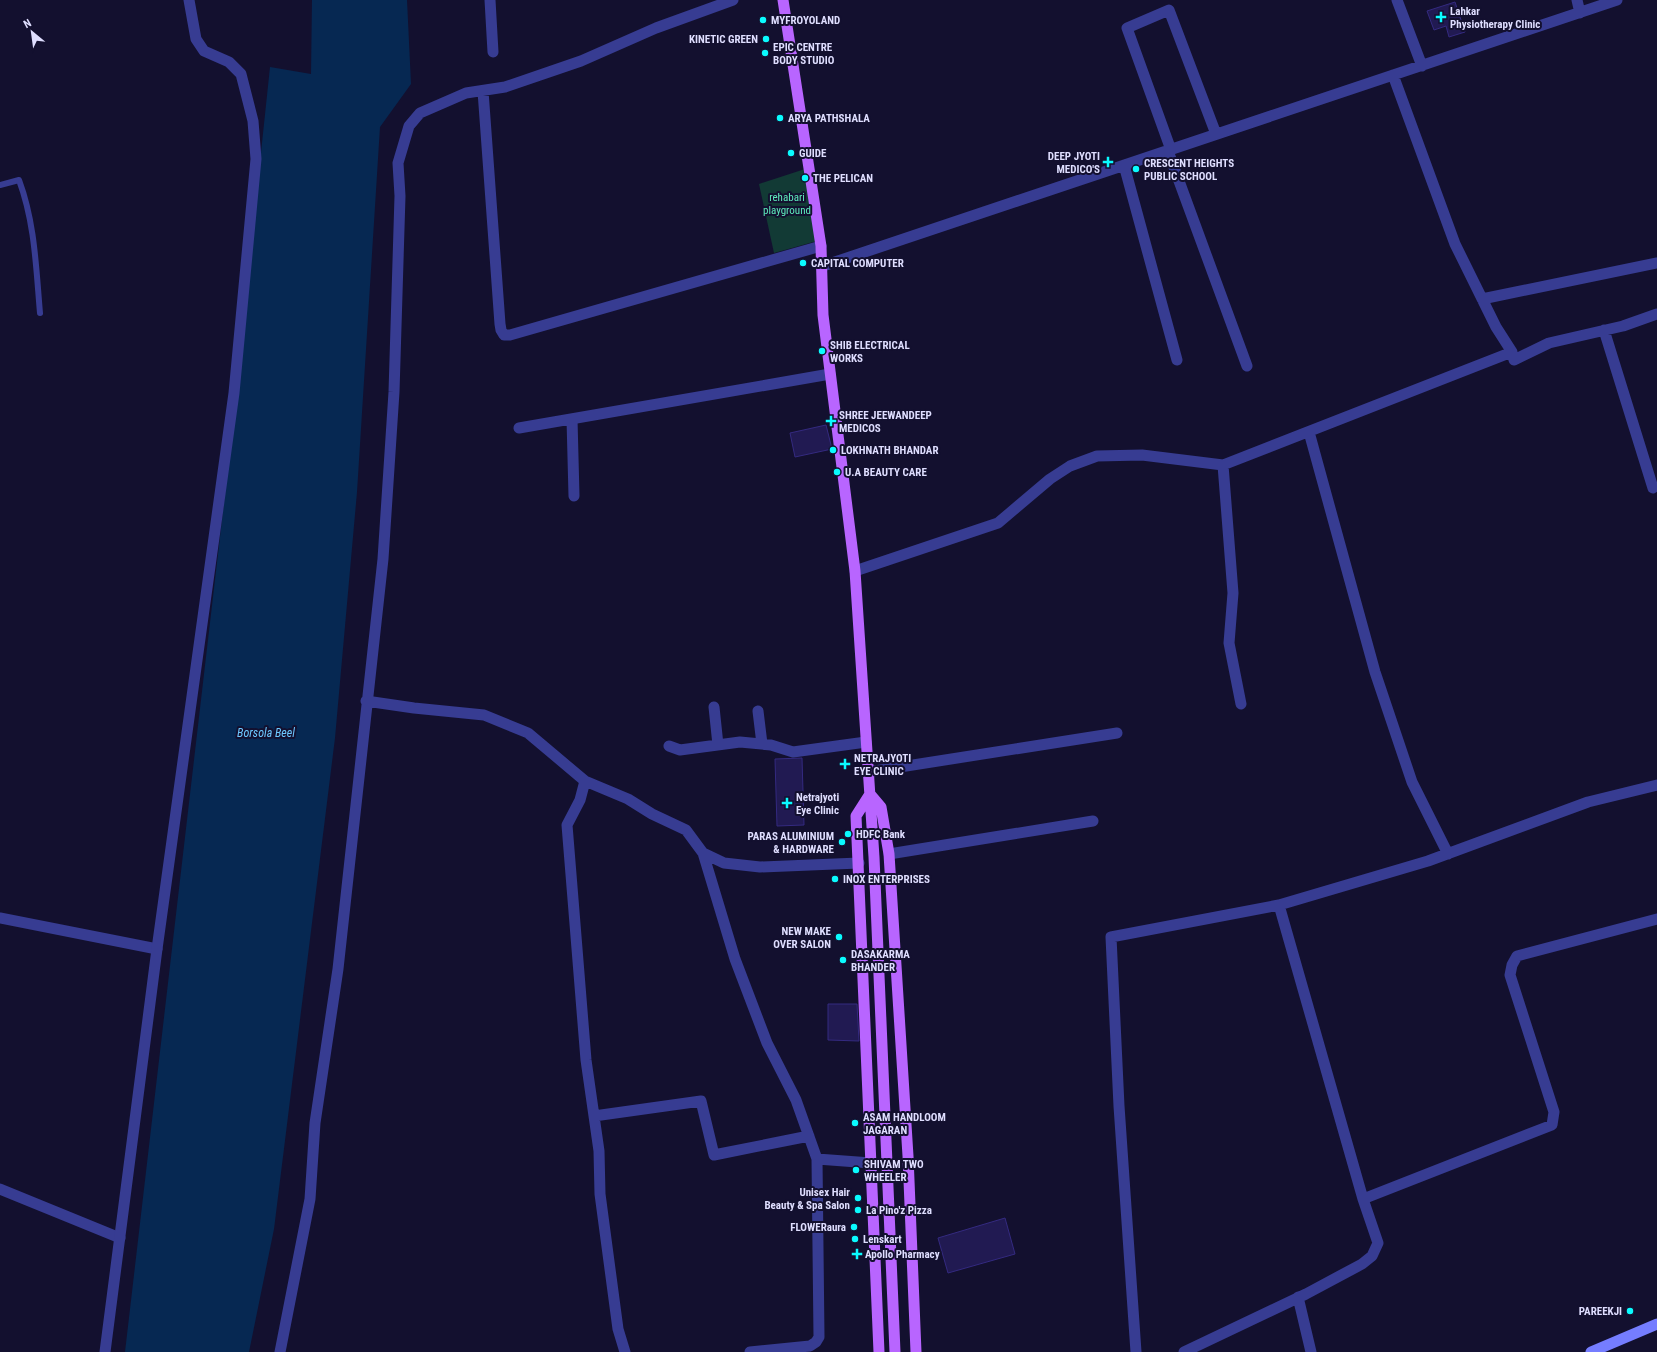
<svg xmlns="http://www.w3.org/2000/svg" width="1657" height="1352" font-family="'Roboto Condensed',sans-serif">
	<style>
		.green { fill: #123a35 }
		.water { fill: #062852 }
		.building { fill: #211a52; stroke: #342a80 }
		.lines { fill: none; stroke-linecap: round; stroke-linejoin: round }
		.service { stroke: #373c92; stroke-width: 6 }
		.minor { stroke: #373c92; stroke-width: 11 }
		.tertiary { stroke: #373c92; stroke-width: 11 }
		.secondary { stroke: #757dff; stroke-width: 11 }
		.primary { stroke: #b865ff; stroke-width: 11 }
		.poi-dot { fill: #0afbff; stroke: #13102f; stroke-width: 1.5 }
		.labels { text-anchor: middle; dominant-baseline: central; stroke-width: 4; stroke-linejoin: round; paint-order: stroke }
		.poi-label { font-size: 11px; font-weight: bold; fill: #dfdeff; stroke: #13102f; text-anchor: start }
		.park-label { font-size: 11px; fill: #5eebbc; stroke: #13102f }
		.water-label { font-size: 12px; font-style: italic; fill: #6cc8ff; stroke: #13102f }
	</style>
	<rect width="100%" height="100%" fill="#13102f"/>
	<path class="green" d="M805 169 817 241 774 253 759 184Z"/>
	<path class="water" d="M312 0H407L411 84 380 127 357 492 335 738 274 1229 249 1352H125L225 494 270 67 311 74Z"/>
	<path class="building" d="M1455 2 1465 32 1449 37 1446 26 1434 30 1427 11Z
		M826 425 832 449 795 457 790 433Z
		M802 758 804 825 777 826 775 759Z
		M828 1004H857L859 1041 828 1040Z
		M1005 1218 1015 1254 948 1273 938 1238Z"/>
	<g class="lines">
		<path class="service" d="M0 185 19 180C35 223 36 268 40 313"/>
		<path class="minor" d="M490 0 493 52
			M1397 0 1422 66
			M1577 0 1580 13
			M1393 75 1455 244 1496 327 1512 352 1514 360 1549 343 1623 326 1657 314
			M483 91 500 324 501 330 504 335H510L821 246
			M1171 150 1127 28 1169 10 1216 134
			M1168 151 1247 366
			M1124 165 1177 360
			M823 266 1617 0
			M1482 299 1657 263
			M1604 330 1653 488
			M572 419 574 496
			M519 428 830 374
			M1309 432 1375 672 1412 782 1448 854
			M1223 465 1233 593 1229 643 1241 704
			M855 571 998 523 1050 479 1070 466 1097 456 1142 455 1223 465 1512 352
			M366 701 414 708 484 715 528 733 585 781
			M714 707 718 745
			M758 711 762 744
			M669 746 680 750 740 742 771 745 793 752 866 742
			M868 772 1117 733
			M703 853 735 959 767 1043 796 1100 817 1159
			M889 854 1093 821
			M0 918 157 949
			M594 1116 701 1101 714 1155 809 1136
			M0 1189 120 1238
			M1363 1199 1552 1125 1554 1112 1510 975 1512 965 1517 956 1657 919
			M1298 1297 1311 1352
			M280 1352 310 1199 315 1123 338 969 383 559 394 392 400 196 398 163 409 126 420 113 466 93 505 87 581 61 656 28 733 0
			M625 1352 618 1329 600 1194 599 1151 586 1060 567 825 580 800 585 781 628 799 652 814 686 830 703 853 724 863 760 867 859 863
			M750 1352 810 1346 816 1342 819 1337 817 1159 871 1163
			M1136 1352 1119 1106 1111 937 1279 905
			M1184 1352 1306 1294 1362 1264 1372 1256 1378 1243 1363 1199 1279 905 1428 861 1588 802 1657 785"/>
		<path class="tertiary" d="M105 1352 157 949 234 393 256 159 253 121 241 74 229 62 204 51 196 39 189 0"/>
		<path class="secondary" d="M1591 1352 1657 1324"/>
		<path class="primary" d="M783 0 821 246 823 315 855 571 874 857 895 1352
			M870 794 881 807 889 854 908 1156 916 1352
			M870 794 856 816 879 1352"/>
	</g>
	<g class="poi-dot">
		<path d="M1439 11h4v4h4v4h-4v4h-4v-4h-4v-4h4z"/>
		<circle cx="763" cy="20" r="4"/>
		<circle cx="766" cy="39" r="4"/>
		<circle cx="765" cy="53" r="4"/>
		<circle cx="780" cy="118" r="4"/>
		<circle cx="791" cy="153" r="4"/>
		<path d="M1106 156h4v4h4v4h-4v4h-4v-4h-4v-4h4z"/>
		<circle cx="1136" cy="169" r="4"/>
		<circle cx="805" cy="178" r="4"/>
		<circle cx="803" cy="263" r="4"/>
		<circle cx="822" cy="351" r="4"/>
		<path d="M829 415h4v4h4v4h-4v4h-4v-4h-4v-4h4z"/>
		<circle cx="833" cy="450" r="4"/>
		<circle cx="837" cy="472" r="4"/>
		<path d="M843 758h4v4h4v4h-4v4h-4v-4h-4v-4h4z"/>
		<path d="M785 797h4v4h4v4h-4v4h-4v-4h-4v-4h4z"/>
		<circle cx="848" cy="834" r="4"/>
		<circle cx="842" cy="842" r="4"/>
		<circle cx="835" cy="879" r="4"/>
		<circle cx="839" cy="937" r="4"/>
		<circle cx="843" cy="960" r="4"/>
		<circle cx="855" cy="1123" r="4"/>
		<circle cx="856" cy="1170" r="4"/>
		<circle cx="858" cy="1198" r="4"/>
		<circle cx="858" cy="1210" r="4"/>
		<circle cx="854" cy="1227" r="4"/>
		<circle cx="855" cy="1239" r="4"/>
		<path d="M855 1248h4v4h4v4h-4v4h-4v-4h-4v-4h4z"/>
		<circle cx="1630" cy="1311" r="4"/>
	</g>
	<g class="labels">
		<g class="poi-label">
			<text x="1450" y="11">Lahkar<tspan x="1450" dy="13">Physiotherapy Clinic</tspan></text>
			<text x="771" y="20">MYFROYOLAND</text>
			<text x="758" y="39" text-anchor="end">KINETIC GREEN</text>
			<text x="773" y="47">EPIC CENTRE<tspan x="773" dy="13">BODY STUDIO</tspan></text>
			<text x="788" y="118">ARYA PATHSHALA</text>
			<text x="799" y="153">GUIDE</text>
			<text x="1100" y="156" text-anchor="end">DEEP JYOTI<tspan x="1100" dy="13">MEDICO'S</tspan></text>
			<text x="1144" y="163">CRESCENT HEIGHTS<tspan x="1144" dy="13">PUBLIC SCHOOL</tspan></text>
			<text x="813" y="178">THE PELICAN</text>
			<text x="811" y="263">CAPITAL COMPUTER</text>
			<text x="830" y="345">SHIB ELECTRICAL<tspan x="830" dy="13">WORKS</tspan></text>
			<text x="839" y="415">SHREE JEEWANDEEP<tspan x="839" dy="13">MEDICOS</tspan></text>
			<text x="841" y="450">LOKHNATH BHANDAR</text>
			<text x="845" y="472">U.A BEAUTY CARE</text>
			<text x="854" y="758">NETRAJYOTI<tspan x="854" dy="13">EYE CLINIC</tspan></text>
			<text x="796" y="797">Netrajyoti<tspan x="796" dy="13">Eye Clinic</tspan></text>
			<text x="856" y="834">HDFC Bank</text>
			<text x="834" y="836" text-anchor="end">PARAS ALUMINIUM<tspan x="834" dy="13">&amp; HARDWARE</tspan></text>
			<text x="843" y="879">INOX ENTERPRISES</text>
			<text x="831" y="931" text-anchor="end">NEW MAKE<tspan x="831" dy="13">OVER SALON</tspan></text>
			<text x="851" y="954">DASAKARMA<tspan x="851" dy="13">BHANDER</tspan></text>
			<text x="863" y="1117">ASAM HANDLOOM<tspan x="863" dy="13">JAGARAN</tspan></text>
			<text x="864" y="1164">SHIVAM TWO<tspan x="864" dy="13">WHEELER</tspan></text>
			<text x="850" y="1192" text-anchor="end">Unisex Hair<tspan x="850" dy="13">Beauty &amp; Spa Salon</tspan></text>
			<text x="866" y="1210">La Pino'z Pizza</text>
			<text x="846" y="1227" text-anchor="end">FLOWERaura</text>
			<text x="863" y="1239">Lenskart</text>
			<text x="865" y="1254">Apollo Pharmacy</text>
			<text x="1622" y="1311" text-anchor="end">PAREEKJI</text>
		</g>
		<g class="park-label">
			<text x="787" y="197">rehabari<tspan x="787" dy="13">playground</tspan></text>
		</g>
		<g class="water-label">
			<text x="266" y="733">Borsola Beel</text>
		</g>
	</g>
	<g transform="translate(32 32) rotate(331)" stroke="#13102f" stroke-width="3" paint-order="stroke">
	<path d="M0-3L7 15L0 10L-7 15Z" fill="#dfdeff"/>
	<text y="-6" font-size="11" font-weight="bold" text-anchor="middle" fill="#dfdeff">N</text>
	</g>
</svg>
